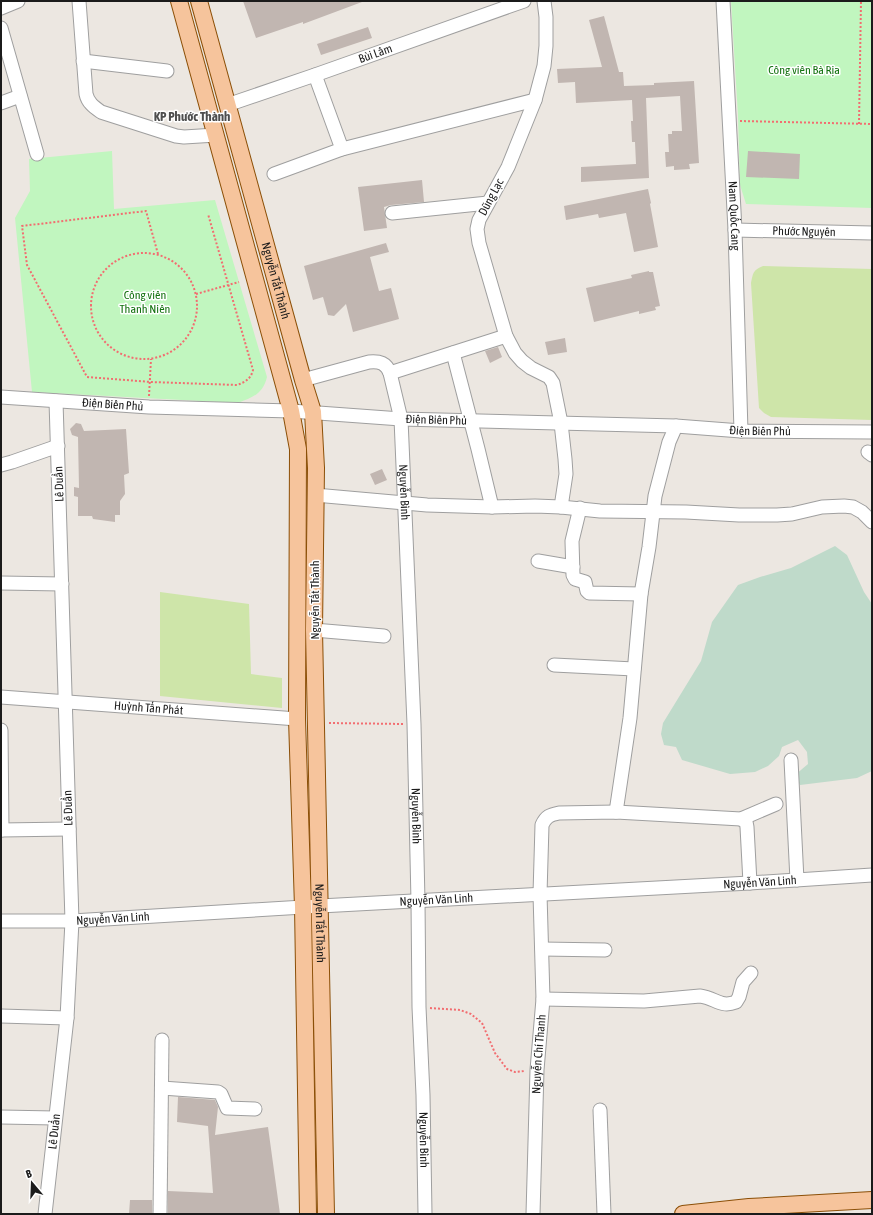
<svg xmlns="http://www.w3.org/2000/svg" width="873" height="1215" font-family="'Asap Condensed',sans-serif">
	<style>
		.grass { fill: #cee5a9 }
		.wetland { fill: #bfdaca }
		.park { fill: #c1f6bf }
		.building { fill: #c1b6b1 }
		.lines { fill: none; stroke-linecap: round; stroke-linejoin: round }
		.minor-casing { stroke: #9f9f9f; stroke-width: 15 }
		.major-casing { stroke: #8b4f07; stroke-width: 18 }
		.path { stroke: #f26d70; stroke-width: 2; stroke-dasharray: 2 2; stroke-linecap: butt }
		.minor { stroke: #fff; stroke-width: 13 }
		.major { stroke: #f6c49c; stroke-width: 16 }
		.labels { text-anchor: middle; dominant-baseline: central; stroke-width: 3; stroke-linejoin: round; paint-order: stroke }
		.street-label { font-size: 12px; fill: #1b1b1b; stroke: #fff }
		.park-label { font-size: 12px; fill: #147210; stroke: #fff }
		.neighbourhood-label { font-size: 13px; font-weight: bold; fill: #4e4e4e; stroke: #fff }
	</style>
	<rect width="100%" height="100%" fill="#ece7e1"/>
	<path class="grass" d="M763 266 872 269V420L771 417 764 413 759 408 751 283C753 273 753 270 763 266Z
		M160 592 249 604 251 674 282 678V708L160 696Z"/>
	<path class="wetland" d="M835 546 847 555 864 592 872 604V771L857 778 800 785 795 775 808 764 807 752 798 740 782 747 779 756 768 766 755 772 730 774 682 760 676 747 664 745 661 734 663 723 701 661 712 622 738 585 760 577 791 568Z"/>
	<path class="park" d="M731 1H872V208L746 204 740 185 738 116Z
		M112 151 114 209 215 200 267 377C263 394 253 397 238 403L32 392 15 218 30 191 29 159Z"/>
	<path class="building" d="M243 1H362V2L303 24V22L256 38Z
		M604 16 619 72H623L624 86 654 85V83L694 81 699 163 689 164 690 169 674 170V166L666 167 665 152H669L668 134H672V131H682L680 96 646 98 649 178 581 182V167L636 164 635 142H632L631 121H633L632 100 576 103 575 82 558 83 557 69 602 67 589 20Z
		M368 27 372 38 321 55 317 44Z
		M748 151 800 154 799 179 746 177Z
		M422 180 424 202 391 205 384 207 387 228 364 231 358 187Z
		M648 189 651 203 650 204 658 247 634 252 626 213 599 218 598 214 566 220 564 206Z
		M386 243 389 252 370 257 379 291 391 288 399 319 353 332 346 304 334 316 328 315 323 297 313 300 304 266Z
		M649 271V272H653L660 306 655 307 656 310 639 314V311L594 322 586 288 632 278 631 275Z
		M565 338 567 352 548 355 545 342Z
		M498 347 502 357 490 363 485 351Z
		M76 423 81 424 84 431 126 429 129 473 124 475 125 494 120 501V515H115V522L93 519 92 516H78V497L74 496V487L79 488 78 437 72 435 70 429Z
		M382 469 387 480 375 485 370 474Z
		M178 1097 215 1100 218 1107 215 1135 268 1127 280 1214H168V1191L213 1193 208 1126 177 1122Z
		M130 1200H152V1214H129Z"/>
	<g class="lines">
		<g class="minor-casing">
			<g id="minor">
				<path d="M79 1 86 94C88 103 94 107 101 112L176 136 184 137 216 135"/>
				<path d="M544 1 546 17V46L544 66 535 100 508 167 479 220 477 229 479 243 506 336 515 353 522 361 531 368 549 377 553 383 561 423 565 459 566 474 561 507"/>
				<path id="s1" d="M723 1 735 230 741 431"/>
				<path d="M1 8 18 1"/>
				<path d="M1 28 37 154"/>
				<path d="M83 61 167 71"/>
				<path d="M315 75 342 149"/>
				<path d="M1 103 20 96"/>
				<path id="s2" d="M227 105 315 75 524 1"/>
				<path d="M274 174 342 149 535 100"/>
				<path d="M392 213 488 203"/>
				<path id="s3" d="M735 230 872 233"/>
				<path d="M453 353 478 449 492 507"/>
				<path d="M390 373 506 336"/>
				<path id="s4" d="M303 380 369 362C380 361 386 363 390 373L401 419 414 724 418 901 419 1007 423 1095 425 1214"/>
				<path id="s5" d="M1 397 149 407 291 411 401 419 676 426 741 431 872 432"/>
				<path d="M868 452 872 455"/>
				<path d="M1 465 12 462 58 446"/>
				<path d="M315 495 427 505 492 507 535 506 561 507 600 511 686 512 739 515H777L792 514 822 507 844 506 853 507 862 512 872 522"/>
				<path d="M580 508 572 541 573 575 575 579 585 582 587 591 589 593 641 594"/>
				<path d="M538 561 573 567"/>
				<path d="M1 583 62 584"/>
				<path d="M314 630 384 636"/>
				<path d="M554 665 634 669"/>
				<path id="s6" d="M1 697 297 719"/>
				<path d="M1 730 2 830"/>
				<path d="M791 760 797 880"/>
				<path d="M616 812 630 718 641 594 649 547 655 496 669 442 676 426"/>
				<path d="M741 819 746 822 747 827 750 883"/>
				<path d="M1 830 69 829"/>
				<path id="s7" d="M1 921H72L320 906 750 883 872 875"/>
				<path d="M542 949 605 950"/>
				<path d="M543 999 644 1001 700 996C716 998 720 1008 736 1002L739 997 743 982 751 973"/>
				<path d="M1 1016 67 1018"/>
				<path d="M162 1088 218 1092 221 1094 227 1108 255 1109"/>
				<path d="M600 1110 604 1214"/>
				<path d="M1 1117 55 1118"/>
				<path id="s8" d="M45 1214 67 1018 72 921 56 401"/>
				<path d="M160 1214 162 1040"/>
				<path id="s9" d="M533 1214 537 1070 543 999 540 894 542 825C546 816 550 815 559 813L616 812 741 819 776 804"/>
			</g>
		</g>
		<g class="major-casing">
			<g id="major">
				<path d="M179 1 291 411 298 449 297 719 303 907 308 1214"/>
				<path id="s10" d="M199 1 303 380 313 412 316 468 314 630 326 1214"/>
				<path d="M683 1214 749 1207 872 1200"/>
			</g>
		</g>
		<path class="path" d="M740 121 872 124
			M859 124 861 1
			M91 306a53 53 0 1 1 106 0a53 53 0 1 1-106 0Z
			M158 254 146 211 22 226 27 265 87 377 151 382 237 385C245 382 251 379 253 370L208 214
			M196 294 239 282
			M149 396 151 359
			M329 723 403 724
			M430 1008 460 1010 471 1014 482 1023 495 1053 507 1069 515 1072 525 1071"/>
		<use href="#minor" class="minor"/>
		<use href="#major" class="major"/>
	</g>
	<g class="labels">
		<g class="street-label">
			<text stroke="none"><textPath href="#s2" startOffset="157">Bùi Lâm</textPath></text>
			<text transform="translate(491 197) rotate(-62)">Dũng Lạc</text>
			<text stroke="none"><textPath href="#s1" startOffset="215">Nam Quốc Cang</textPath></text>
			<text stroke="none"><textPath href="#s3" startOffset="69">Phước Nguyên</textPath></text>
			<text stroke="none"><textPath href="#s10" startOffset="290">Nguyễn Tất Thành</textPath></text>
			<text stroke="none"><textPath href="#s5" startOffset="112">Điện Biên Phủ</textPath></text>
			<text stroke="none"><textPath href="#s5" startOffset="436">Điện Biên Phủ</textPath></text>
			<text stroke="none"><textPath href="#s5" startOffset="760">Điện Biên Phủ</textPath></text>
			<text transform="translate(59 484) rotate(-92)">Lê Duẩn</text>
			<text stroke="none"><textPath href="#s4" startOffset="215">Nguyễn Bình</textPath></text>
			<text transform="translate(315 600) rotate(-90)">Nguyễn Tất Thành</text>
			<text stroke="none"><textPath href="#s6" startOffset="148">Huỳnh Tấn Phát</textPath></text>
			<text transform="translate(68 808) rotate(-92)">Lê Duẩn</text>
			<text stroke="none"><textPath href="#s4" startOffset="539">Nguyễn Bình</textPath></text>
			<text stroke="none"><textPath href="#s7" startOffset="760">Nguyễn Văn Linh</textPath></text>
			<text stroke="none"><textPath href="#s7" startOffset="436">Nguyễn Văn Linh</textPath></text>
			<text stroke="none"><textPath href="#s7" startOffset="112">Nguyễn Văn Linh</textPath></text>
			<text stroke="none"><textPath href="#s10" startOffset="938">Nguyễn Tất Thành</textPath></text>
			<text stroke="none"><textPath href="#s9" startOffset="160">Nguyễn Chí Thanh</textPath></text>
			<text stroke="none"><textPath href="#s8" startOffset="83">Lê Duẩn</textPath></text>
			<text stroke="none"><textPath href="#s4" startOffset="863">Nguyễn Bình</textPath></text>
		</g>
		<g class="park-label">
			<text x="804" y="70">Công viên Bà Rịa</text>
			<text x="145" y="295">Công viên<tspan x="145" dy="14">Thanh Niên</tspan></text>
		</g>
		<g class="neighbourhood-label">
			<text x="192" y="116">KP Phước Thành</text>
		</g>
	</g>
	<rect width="873" height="1215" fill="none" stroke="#1b1b1b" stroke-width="4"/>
	<g transform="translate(32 1183) rotate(341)" stroke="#ffffff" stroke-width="3" paint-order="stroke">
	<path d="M0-3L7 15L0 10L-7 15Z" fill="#1b1b1b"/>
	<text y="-6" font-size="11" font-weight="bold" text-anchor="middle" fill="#1b1b1b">B</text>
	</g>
</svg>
